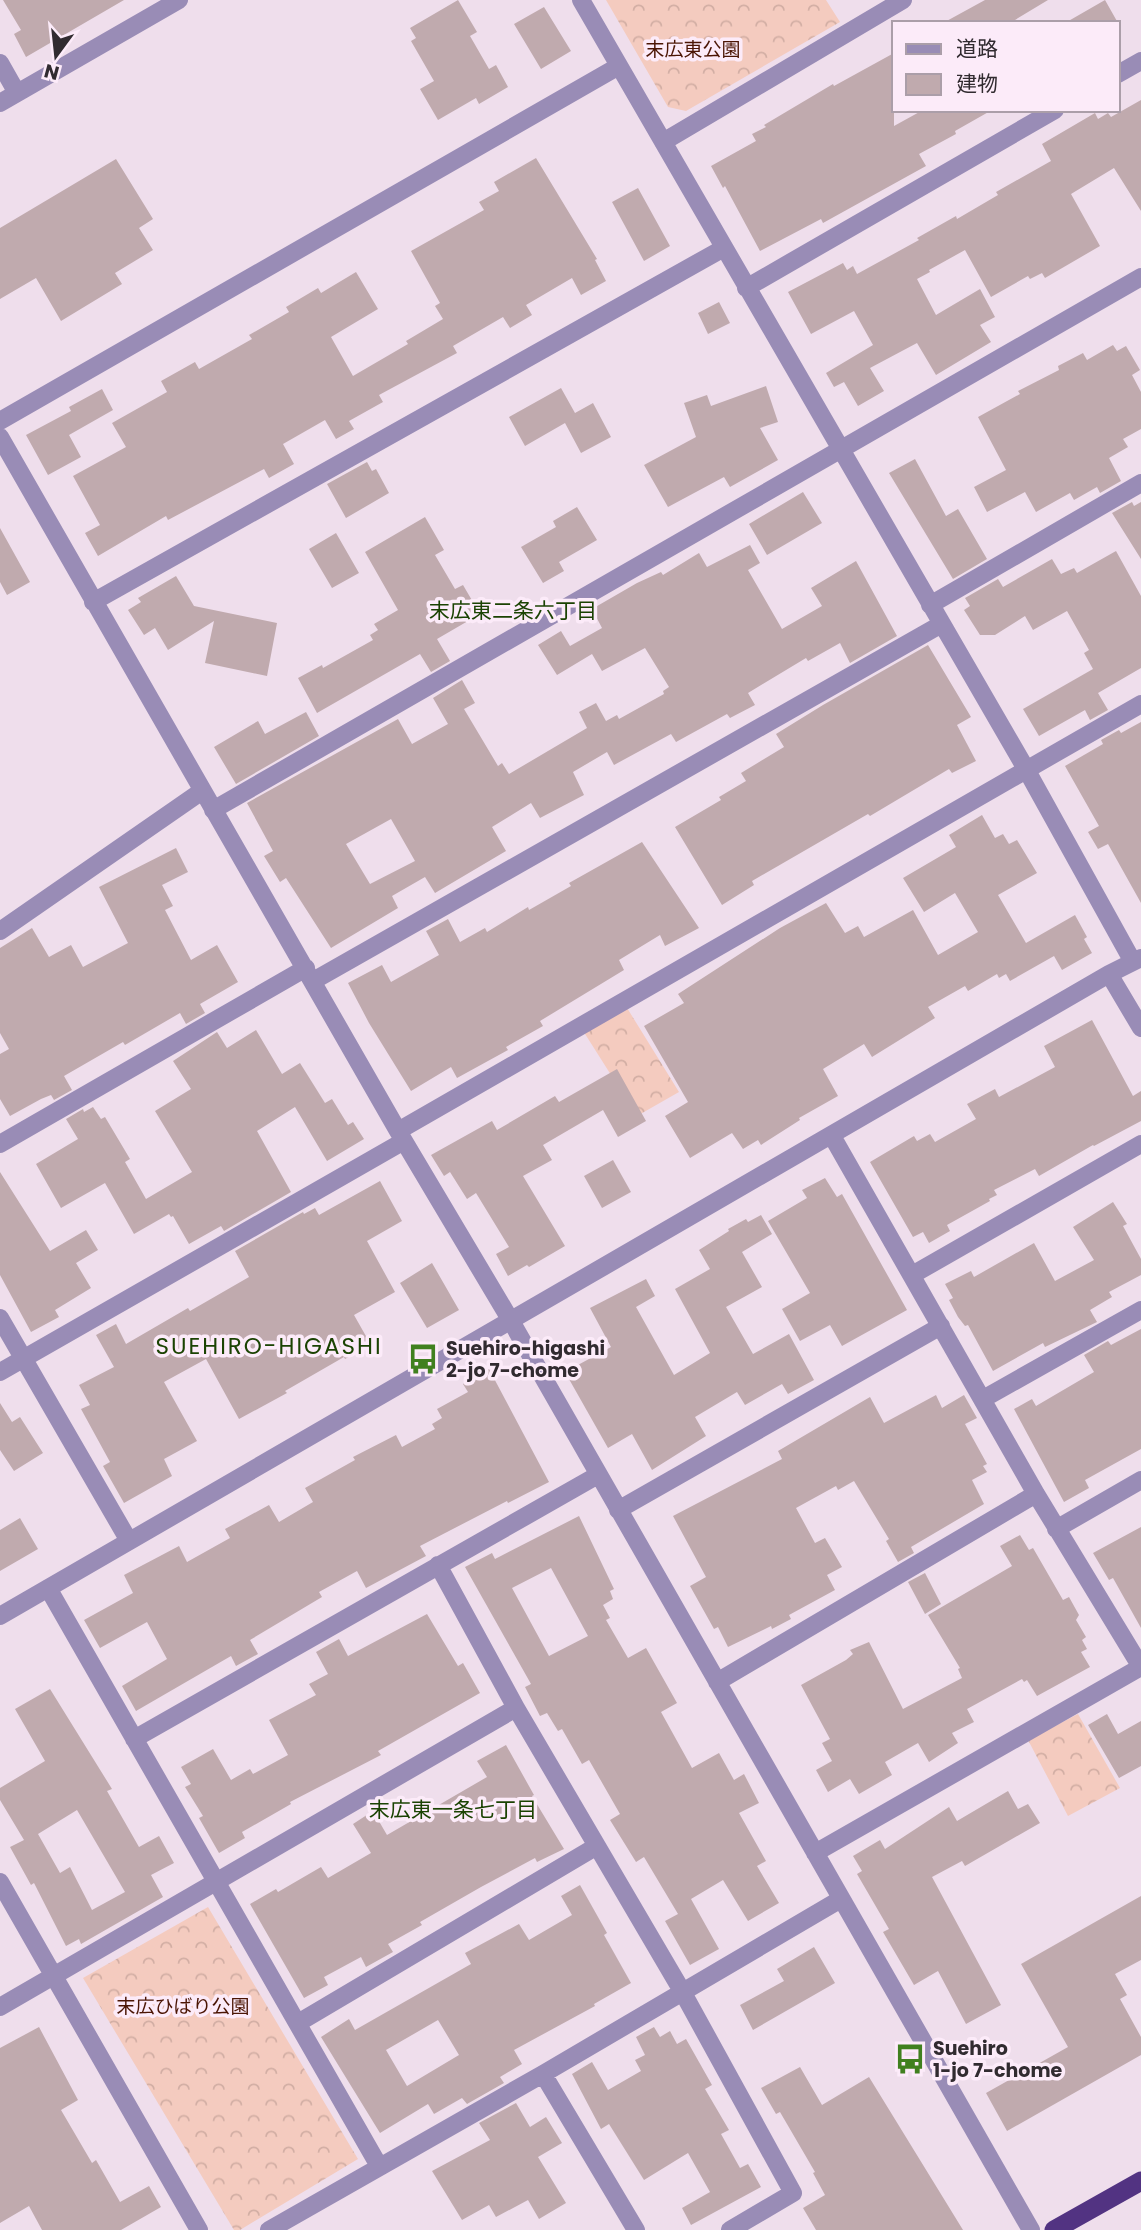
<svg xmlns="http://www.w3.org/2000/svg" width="1141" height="2230" font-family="Poppins,'Noto Sans JP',sans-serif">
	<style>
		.forest { fill: url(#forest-crowns) }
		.building { fill: #c0aaae; fill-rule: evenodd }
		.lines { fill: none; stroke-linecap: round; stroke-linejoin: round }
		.minor { stroke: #998cb6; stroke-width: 18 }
		.trunk { stroke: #523382; stroke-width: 19 }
		.labels { text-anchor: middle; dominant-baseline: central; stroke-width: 7; stroke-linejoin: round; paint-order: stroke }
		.park-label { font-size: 19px; fill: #4b1504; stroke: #fcebf9 }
		.poi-label { font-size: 19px; font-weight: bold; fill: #312b30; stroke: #fcebf9; text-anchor: start }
		.neighbourhood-label { font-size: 21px; fill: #1b4303; stroke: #fcebf9 }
		.quarter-label { font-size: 23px; letter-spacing: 2px; fill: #1b4303; stroke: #fcebf9 }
	</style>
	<defs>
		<pattern id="forest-crowns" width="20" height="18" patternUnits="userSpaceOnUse" patternTransform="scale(1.75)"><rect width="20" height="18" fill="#f4cbbf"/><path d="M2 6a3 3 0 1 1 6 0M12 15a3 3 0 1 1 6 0" fill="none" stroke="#d2aea4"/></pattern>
	</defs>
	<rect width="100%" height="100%" fill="#efdeec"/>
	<path class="forest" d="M606 0H826L840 22 686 111 668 107Z
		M624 1003 679 1092 637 1116 580 1026Z
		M1078 1714 1120 1788 1068 1816 1028 1740Z
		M208 1907 358 2159 240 2230H234L83 1978Z"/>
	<path class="building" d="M3 0H124L26 57 14 34 21 30Z
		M458 0 477 32 470 36 489 69 496 65 508 87 479 104 476 98 438 120 420 89 434 81 411 41 416 38 410 28Z
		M985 0H1048L1010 23H943Z
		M1105 0 1118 23H1065Z
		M544 7 571 51 541 69 514 24Z
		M894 53V126L923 110H992L955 131 956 134 919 154 926 166 823 223 821 219 760 251 725 186 723 188 711 166 756 141 752 134 766 127 764 125 833 84 834 86Z
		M1141 100V211L1114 168 1071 194 1100 246 1045 278 1042 273 1030 279 1028 276 991 297 965 250 929 270 930 272 917 279 936 315 980 289 995 317 980 325 991 342 936 375 917 343 870 368 884 391 858 406 844 382 834 387 826 373 873 345 854 311 811 334 788 292 843 263 847 270 853 266 857 274 919 240 917 238 956 216 957 219 998 195 996 192 1051 161 1042 144 1095 113 1098 119 1108 113 1111 117Z
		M536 158 597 259 595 260 606 281 581 295 572 278 526 305 532 315 510 328 503 317 453 346 457 353 379 395 383 402 349 421 354 429 336 439 325 420 283 444 294 464 269 478 264 469 168 520 166 516 98 556 85 533 100 525 73 476 126 447 112 423 167 392 161 381 195 362 199 369 252 339 249 335 289 312 286 307 318 288 321 293 356 272 378 309 331 337 353 376 408 344 406 341 443 319 435 306 440 303 411 251 484 210 479 202 499 191 494 182Z
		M116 159 153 219 139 228 153 250 115 273 122 284 61 321 36 278 0 299V228Z
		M638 188 670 246 644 261 612 202Z
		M719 302 730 323 708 334 698 313Z
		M1113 345 1117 351 1126 346 1140 370 1132 375 1141 392V429L1123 439 1128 447 1109 458 1121 481 1100 493 1097 487 1074 500 1070 493 1036 512 1025 492 987 512 974 487 1006 470 978 417 1020 394 1018 391 1059 370 1058 366 1083 353 1087 360Z
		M766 386 778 422 760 428 778 460 730 487 724 477 668 507 644 465 696 437 684 403 707 395 711 406Z
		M561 388 575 413 593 403 611 437 581 453 565 423 525 446 509 417Z
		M102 389 113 410 69 435 81 457 48 475 26 435 71 411 69 407Z
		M915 459 946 516 958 509 987 559 953 579 889 473Z
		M367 462 372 471 376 469 389 493 346 518 327 484Z
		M803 492 822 523 767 555 749 524Z
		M1132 502 1134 506 1141 502V559L1112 513Z
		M577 507 597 540 559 562 564 571 543 583 521 547 556 527 553 521Z
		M425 517 444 550 435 555 455 589 463 585 480 614 437 639 450 661 431 672 420 654 317 713 298 678 322 665 323 668 373 640 370 635 378 630 374 624 398 610 365 552Z
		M0 528 30 582 7 595 0 582Z
		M336 533 359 573 332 588 309 549Z
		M750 545 760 563 748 570 782 629 822 606 811 588 856 561 897 636 850 663 840 643 808 661 806 658 748 693 755 705 730 718 727 714 676 742 671 734 614 765 607 752 573 772 584 795 540 818 531 803 492 827 506 851 435 893 425 877 392 896 398 908 331 948 286 878 280 882 264 856 273 851 247 803 398 719 412 744 448 724 433 698 462 680 475 703 464 709 498 766 502 763 509 774 587 728 579 712 596 703 606 721 617 715 619 719 664 694 663 691 669 687 645 648 602 671 592 654 557 675 538 645 561 631 570 646 602 628 592 609 637 583 661 572 663 575 699 553 707 567ZM391 819 415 861 370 884 346 844Z
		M1116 551 1141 596V668L1098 693 1108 710 1090 720 1085 710 1039 736 1023 709 1093 669 1084 653 1089 650 1067 611 1033 630 1025 616 995 635H980L964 610 970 606 965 598 998 579 1003 587 1052 559 1061 574 1074 568 1077 573Z
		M176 576 194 606 277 623 267 676 205 663 214 621 168 650 155 628 144 635 128 610 141 602 138 598Z
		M928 645 971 717 957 725 976 761 952 773 949 769 870 816 868 814 752 881 754 885 722 905 675 827 721 800 719 797 746 781 741 773 784 747 776 734 823 705Z
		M306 712 319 736 236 784 214 747 258 721 265 734Z
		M1141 722V903L1108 844 1098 849 1088 832 1099 826 1065 766 1103 744 1101 740 1119 730 1121 733Z
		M982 815 995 838 1003 834 1009 844 1017 840 1037 873 998 895 1026 943 1075 915 1087 937 1084 939 1092 953 1062 970 1054 956 1010 981 1006 974 999 978 997 974 968 991 965 986 928 1007 935 1018 872 1057 864 1044 823 1069 838 1096 799 1118 800 1120 761 1145 758 1140 743 1149 732 1133 690 1158 665 1116 688 1102 644 1026 684 1003 678 994 780 928 826 903 845 933 858 926 864 937 913 910 938 955 978 932 955 893 924 912 903 878 956 847 949 835Z
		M642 842 699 928 665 946 660 935 619 960 624 970 540 1021 543 1026 506 1047 508 1050 457 1078 451 1067 411 1091 369 1023 348 983 382 965 391 982 439 955 426 931 448 919 460 942 485 928 487 932 528 907 529 910 571 886 569 883Z
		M176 848 188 872 162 885 173 906 165 910 191 960 217 945 238 982 200 1004 205 1013 186 1024 180 1013 125 1045 123 1042 64 1076 72 1090 54 1100 51 1095 41 1099 10 1116 0 1099V1054L9 1049 0 1033V948L32 928 49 957 71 945 83 967 128 943 99 887Z
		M1092 1020 1133 1096 1141 1091V1121L1094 1146 1093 1145 1039 1176 1035 1169 994 1190 997 1195 989 1199 990 1201 947 1225 950 1231 929 1243 923 1232 913 1237 870 1162 914 1136 917 1141 930 1134 935 1142 976 1119 967 1104 995 1089 999 1097 1055 1067 1044 1046Z
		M256 1030 282 1074 300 1063 325 1103 332 1099 348 1125 353 1122 364 1139 327 1161 295 1107 257 1131 291 1192 224 1231 221 1226 189 1244 173 1216 171 1217 169 1214 134 1234 105 1183 61 1208 36 1164 78 1139 66 1119 83 1109 84 1112 93 1107 101 1119 105 1117 130 1159 125 1162 146 1199 192 1172 155 1111 191 1089 173 1061 217 1032 227 1048Z
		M617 1069 646 1121 618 1137 603 1110 543 1145 552 1160 523 1176 565 1246 529 1267 527 1265 508 1276 496 1254 509 1247 476 1193 467 1199 450 1172 444 1176 431 1155 492 1121 497 1130 555 1096 559 1102Z
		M613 1160 631 1192 602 1208 584 1176Z
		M0 1172 50 1251 86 1230 98 1250 76 1263 91 1288 55 1310 59 1317 31 1332 0 1275Z
		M825 1178 837 1197 842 1194 907 1310 842 1346 830 1325 800 1341 782 1309 810 1293 768 1221 807 1198 802 1190Z
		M380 1181 402 1221 367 1241 395 1292 354 1315 371 1345 345 1359 344 1357 285 1391 287 1393 239 1419 206 1359 164 1382 197 1441 164 1459 172 1476 124 1503 103 1466 110 1462 81 1409 90 1405 79 1385 114 1367 96 1335 116 1324 126 1344 188 1308 190 1311 249 1277 235 1251 303 1212 304 1214 315 1208 319 1215Z
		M1113 1202 1127 1224 1123 1226 1141 1259V1275L1109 1292 1112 1297 1090 1310 1097 1322 1045 1347 1043 1343 993 1371 968 1325 965 1326 958 1317 949 1300 953 1298 945 1284 971 1271 974 1277 1034 1243 1055 1281 1094 1260 1073 1227Z
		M761 1215 772 1234 742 1252 762 1287 726 1307 753 1354 789 1334 814 1380 788 1394 782 1384 745 1405 737 1392 695 1417 706 1436 652 1470 632 1434 608 1448 565 1372 611 1347 590 1308 646 1279 655 1296 636 1307 674 1375 710 1353 675 1289 710 1269 699 1250 729 1231 728 1229 746 1219 748 1222Z
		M432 1263 459 1310 427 1328 400 1283Z
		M1141 1329V1449L1085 1480 1089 1488 1064 1502 1014 1409 1032 1399 1036 1406 1094 1372 1084 1355 1108 1341 1111 1345Z
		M489 1369 549 1482 508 1503 507 1501 420 1546 426 1556 366 1588 357 1571 319 1592 322 1597 250 1640 258 1654 236 1666 231 1656 136 1711 122 1686 167 1659 147 1622 100 1648 84 1620 133 1593 124 1575 179 1546 187 1562 230 1538 225 1529 269 1505 279 1522 313 1502 305 1488 355 1460 353 1457 396 1435 402 1447 435 1429 432 1424 442 1418 437 1409 468 1392 463 1384Z
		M936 1395 942 1408 964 1395 977 1418 965 1424 987 1464 983 1466 987 1472 972 1480 984 1504 911 1547 914 1553 898 1562 886 1541 889 1539 854 1481 838 1490 836 1486 796 1508 815 1543 825 1538 842 1567 827 1575 835 1590 789 1615 791 1619 772 1629 771 1626 728 1647 718 1627 714 1629 690 1586 706 1577 673 1516 782 1459 778 1451 870 1397 884 1423Z
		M0 1403 12 1422 20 1417 43 1453 14 1471 0 1450Z
		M579 1516 614 1589 610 1591 613 1599 603 1605 610 1618 606 1620 628 1658 646 1648 677 1703 661 1712 692 1768 719 1753 734 1780 744 1774 759 1803 739 1813 766 1861 757 1866 779 1903 748 1921 723 1880 691 1899 719 1949 690 1965 665 1921 678 1914 644 1857 636 1862 610 1820 620 1814 589 1760 582 1764 562 1729 558 1731 547 1713 540 1716 525 1687 531 1684 465 1567 492 1553 495 1559ZM551 1568 588 1636 549 1656 512 1588Z
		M20 1518 38 1549 0 1571V1530Z
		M1141 1527V1628L1113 1578 1109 1580 1093 1553Z
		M1020 1535 1029 1550 1033 1548 1063 1600 1069 1597 1079 1615 1076 1620 1086 1637 1082 1640 1087 1649 1081 1652 1090 1667 1037 1696 1027 1680 1024 1682 1022 1679 967 1709 974 1722 952 1733 958 1743 929 1762 918 1743 885 1762 892 1775 859 1794 850 1779 828 1792 816 1770 832 1761 822 1743 830 1739 801 1685 846 1660 853 1654 850 1650 869 1642 903 1709 962 1678 958 1669 960 1668 928 1615 1012 1566 1000 1546Z
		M925 1573 941 1604 925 1614 908 1582Z
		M427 1614 458 1666 463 1663 480 1693 378 1751 381 1755 290 1802 291 1804 242 1832 245 1838 219 1853 199 1818 203 1816 185 1787 191 1784 181 1767 213 1749 231 1780 250 1769 253 1774 288 1755 269 1720 316 1695 309 1684 328 1674 316 1652 339 1639 348 1656Z
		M50 1689 112 1789 107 1791 139 1847 159 1836 174 1863 151 1875 163 1897 81 1944 79 1939 66 1946 34 1883 31 1885 10 1847 24 1840 0 1800V1788L45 1761 15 1709ZM77 1810 125 1892 92 1910 70 1867 60 1873 38 1834Z
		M1107 1714 1118 1734 1141 1721V1766L1119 1778 1088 1725Z
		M506 1745 534 1795 532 1796 564 1849 537 1862 535 1858 481 1887 420 1922 422 1925 388 1944 393 1952 366 1967 361 1957 324 1977 328 1985 304 1998 250 1904 276 1889 278 1892 321 1867 328 1878 371 1853 353 1824 373 1811 387 1835 487 1777 477 1761Z
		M1008 1791 1018 1809 1028 1804 1040 1823 965 1866 962 1861 932 1877 1001 2005 966 2024 938 1971 914 1985 883 1932 889 1929 857 1874 862 1871 853 1856 880 1840 885 1849 949 1807 957 1821Z
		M580 1885 607 1933 604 1935 631 1983 594 2004 595 2006 514 2050 522 2064 500 2077 504 2083 467 2104 462 2098 434 2114 428 2104 380 2133 321 2037 349 2019 355 2030 471 1964 465 1953 519 1924 529 1940 572 1915 561 1896ZM438 2020 459 2055 407 2086 386 2050Z
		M1141 1896V1960L1115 1974 1127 1995 1120 1999 1141 2037V2055L1007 2131 986 2093 1068 2047 1021 1964Z
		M814 1947 835 1983 753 2030 740 2005 784 1981 777 1969Z
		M39 2027 78 2100 61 2110 92 2163 96 2160 120 2202 149 2186 161 2207 121 2230H42L29 2206 0 2223V2048Z
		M654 2027 660 2037 670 2031 677 2044 686 2039 712 2085 705 2089 729 2130 721 2134 740 2168 748 2164 761 2187 691 2225 682 2208 710 2192 688 2153 644 2180 609 2124 601 2129 572 2074 592 2062 608 2090 641 2071 635 2060 645 2055 636 2037Z
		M800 2067 822 2105 869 2077 963 2230H816L803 2208 825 2195 813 2173 815 2172 780 2112 776 2114 761 2088Z
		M516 2103 530 2127 546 2117 562 2143 538 2157 566 2203 539 2219 528 2200 496 2217 489 2205 462 2220 432 2171 490 2140 479 2123Z"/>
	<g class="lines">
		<path class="minor" d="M581 0 1026 769 1133 962
			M0 63 17 93
			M1118 74 1141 61
			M0 103 179 0
			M663 142 903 0
			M746 288 1055 110
			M0 421 619 66
			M0 437 398 1131 511 1321 1031 2230
			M93 602 724 248
			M930 605 1141 483
			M213 810 1141 277
			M0 931 202 791
			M1109 974 1141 1028
			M313 981 940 625
			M398 1131 1141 704
			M832 1136 1036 1494 1141 1667
			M0 1144 306 968
			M912 1275 1141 1144
			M0 1318 129 1541
			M0 1372 404 1141
			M983 1399 1141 1310
			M618 1510 941 1326
			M1056 1529 1141 1480
			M438 1565 516 1708 682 1991 793 2193 730 2230
			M48 1588 379 2166
			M0 1616 1109 974 1141 958
			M717 1682 1036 1494
			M134 1739 598 1475
			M815 1853 1141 1667
			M0 1882 199 2230
			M0 2007 516 1708
			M298 2023 597 1846
			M543 2074 636 2230
			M269 2230 543 2074 841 1899"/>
		<path class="trunk" d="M1054 2230 1141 2181"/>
	</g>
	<defs>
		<g id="bus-bare" transform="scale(2.415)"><path d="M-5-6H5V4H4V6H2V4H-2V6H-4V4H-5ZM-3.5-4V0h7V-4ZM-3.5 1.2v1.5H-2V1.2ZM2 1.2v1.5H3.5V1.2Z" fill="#40801f" stroke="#fcebf9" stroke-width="2.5" paint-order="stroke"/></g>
	</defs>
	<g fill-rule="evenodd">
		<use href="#bus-bare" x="423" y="1359"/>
		<use href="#bus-bare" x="910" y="2059"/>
	</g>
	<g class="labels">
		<g class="park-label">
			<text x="693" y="49">末広東公園</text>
			<text x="183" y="2006">末広ひばり公園</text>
		</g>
		<g class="poi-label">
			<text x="446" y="1348">Suehiro-higashi<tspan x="446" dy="22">2-jo 7-chome</tspan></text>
			<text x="933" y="2048">Suehiro<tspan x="933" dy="22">1-jo 7-chome</tspan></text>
		</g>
		<g class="neighbourhood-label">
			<text x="513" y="610">末広東二条六丁目</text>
			<text x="453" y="1809">末広東一条七丁目</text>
		</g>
		<g class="quarter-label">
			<text x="269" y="1346">SUEHIRO-HIGASHI</text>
		</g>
	</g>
	<rect x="892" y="21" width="228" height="91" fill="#fcebf9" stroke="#ab9ea9" stroke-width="2"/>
	<rect x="906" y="44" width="35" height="10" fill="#998cb6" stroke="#ab9ea9" stroke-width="2"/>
	<text x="956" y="56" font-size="21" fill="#312b30">道路</text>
	<rect x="906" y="74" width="35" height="21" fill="#c0aaae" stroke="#ab9ea9" stroke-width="2"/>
	<text x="956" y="91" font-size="21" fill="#312b30">建物</text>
	<g transform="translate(56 56) rotate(195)" stroke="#fcebf9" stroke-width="5" paint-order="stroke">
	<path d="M0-5L12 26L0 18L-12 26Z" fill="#312b30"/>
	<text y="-10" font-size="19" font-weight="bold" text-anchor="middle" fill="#312b30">N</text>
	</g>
</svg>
